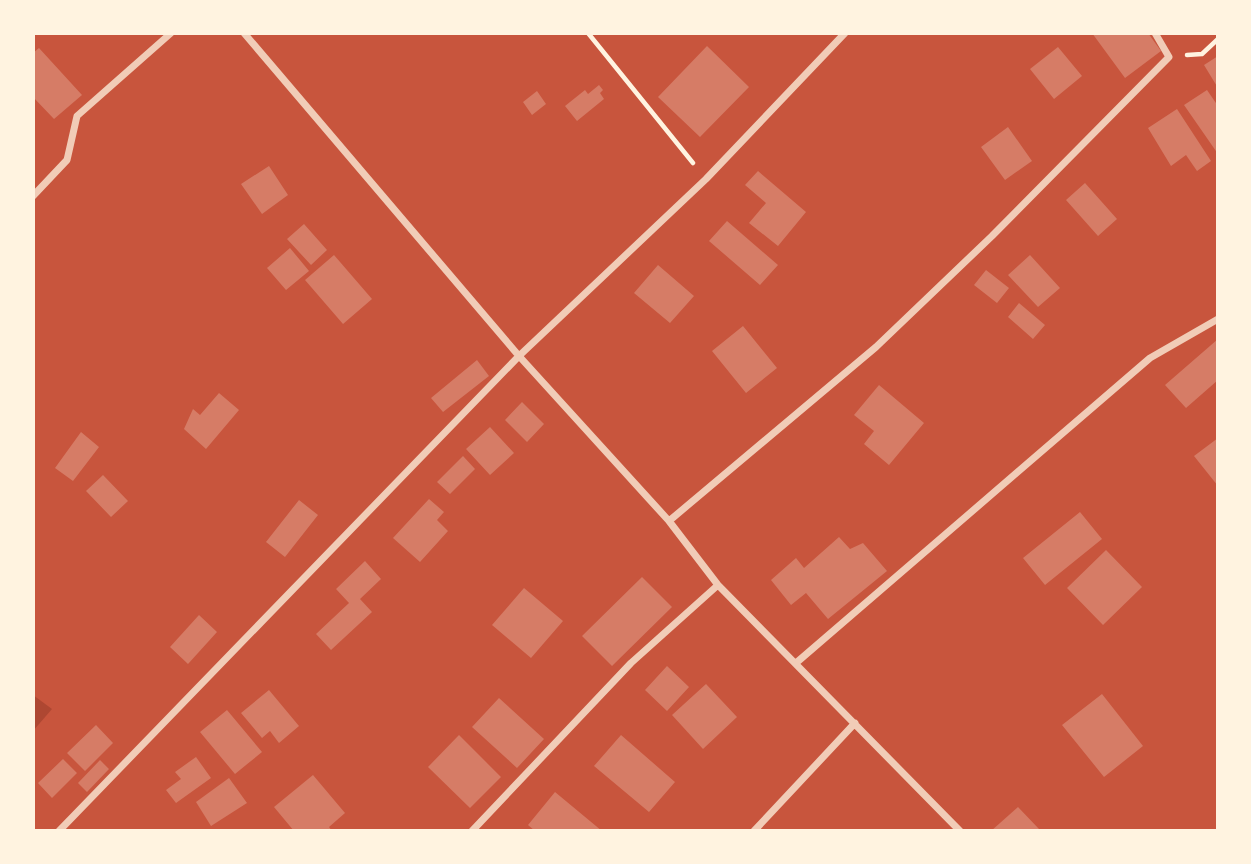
<svg xmlns="http://www.w3.org/2000/svg" width="1251" height="864" font-family="'Source Sans 3',sans-serif">
	<style>
		.green { fill: #ae4732 }
		.building { fill: #d67c66 }
		.lines { fill: none; stroke-linecap: round; stroke-linejoin: round }
		.path { stroke: #fff3e0; stroke-width: 4.5 }
		.minor { stroke: #f1ccb7; stroke-width: 7 }
	</style>
	<rect width="100%" height="100%" fill="#c8553d"/>
	<path class="green" d="M33 695 52 709 33 731Z"/>
	<path class="building" d="M1092 33H1148L1161 51 1125 78Z
		M707 46 749 87 700 137 658 97Z
		M1058 47 1082 76 1054 99 1030 69Z
		M39 48 82 95 54 119 33 97V53Z
		M1218 56V88L1204 65Z
		M599 85 603 90 600 93 604 99 577 121 565 106 585 90 588 94Z
		M1207 90 1218 106V154L1184 105Z
		M537 91 546 104 532 115 523 102Z
		M1177 109 1211 161 1197 171 1186 155 1171 166 1148 128Z
		M1008 127 1032 161 1005 180 981 147Z
		M269 166 288 195 262 214 241 184Z
		M758 171 806 212 778 246 749 223 766 203 745 185Z
		M1085 183 1117 219 1098 236 1066 200Z
		M727 221 778 265 760 285 709 241Z
		M304 224 327 250 311 265 287 239Z
		M290 248 309 271 286 290 267 268Z
		M334 255 372 299 343 324 305 280Z
		M1030 255 1060 288 1038 307 1008 275Z
		M658 265 694 296 670 323 634 293Z
		M986 270 1009 288 997 303 974 285Z
		M1019 303 1045 325 1033 339 1008 317Z
		M743 326 777 368 746 393 712 351Z
		M1218 339V380L1186 408 1165 385Z
		M477 360 489 376 443 412 431 398Z
		M879 385 924 423 889 465 864 444 874 431 854 415Z
		M219 393 239 410 206 449 184 429 193 409 200 415Z
		M522 402 544 424 527 442 505 420Z
		M490 427 514 453 490 475 466 449Z
		M81 432 99 447 73 481 55 468Z
		M1218 438V486L1194 456Z
		M463 456 475 469 450 494 437 482Z
		M103 475 128 501 111 517 86 491Z
		M429 499 444 512 437 520 448 531 420 562 393 538Z
		M299 500 318 515 285 557 266 542Z
		M1080 512 1102 539 1045 585 1023 558Z
		M839 537 850 549 863 543 887 571 828 619 806 593 791 605 771 580 796 558 804 568Z
		M1106 550 1142 587 1103 625 1067 588Z
		M365 561 381 579 360 599 372 612 331 650 316 634 349 603 336 589Z
		M642 577 672 607 612 666 582 636Z
		M524 588 563 621 531 658 492 625Z
		M199 615 217 632 188 664 170 647Z
		M667 666 689 687 667 711 645 690Z
		M706 684 737 717 703 749 672 715Z
		M269 690 299 726 279 743 270 731 262 738 241 713Z
		M1102 694 1143 746 1104 777 1062 725Z
		M499 698 544 739 517 768 472 727Z
		M227 710 262 752 235 774 200 732Z
		M96 725 113 743 85 771 67 753Z
		M459 735 501 777 470 808 428 767Z
		M621 735 675 782 649 812 594 766Z
		M196 757 211 778 176 803 166 790 181 779 175 772Z
		M63 759 77 773 52 798 38 783Z
		M100 760 109 769 87 792 78 783Z
		M313 775 345 813 329 827 332 831H294L274 807Z
		M229 778 247 803 211 826 196 802Z
		M555 792 602 831H535L528 825Z
		M1018 807 1039 829 991 831Z"/>
	<g class="lines">
		<path class="path" d="M588 33 693 163
			M1187 55 1202 54 1218 39"/>
		<path class="minor" d="M244 33 519 356 669 521 718 585 960 831
			M33 196 67 160 77 116 171 33
			M669 521 876 347 992 236 1169 57 1155 33
			M796 663 1150 358 1218 319
			M59 831 519 356 706 179 845 33
			M472 831 631 663 718 585
			M754 831 855 723"/>
	</g>
	<rect width="1251" height="864" fill="none" stroke="#fff3e0" stroke-width="70"/>
</svg>
